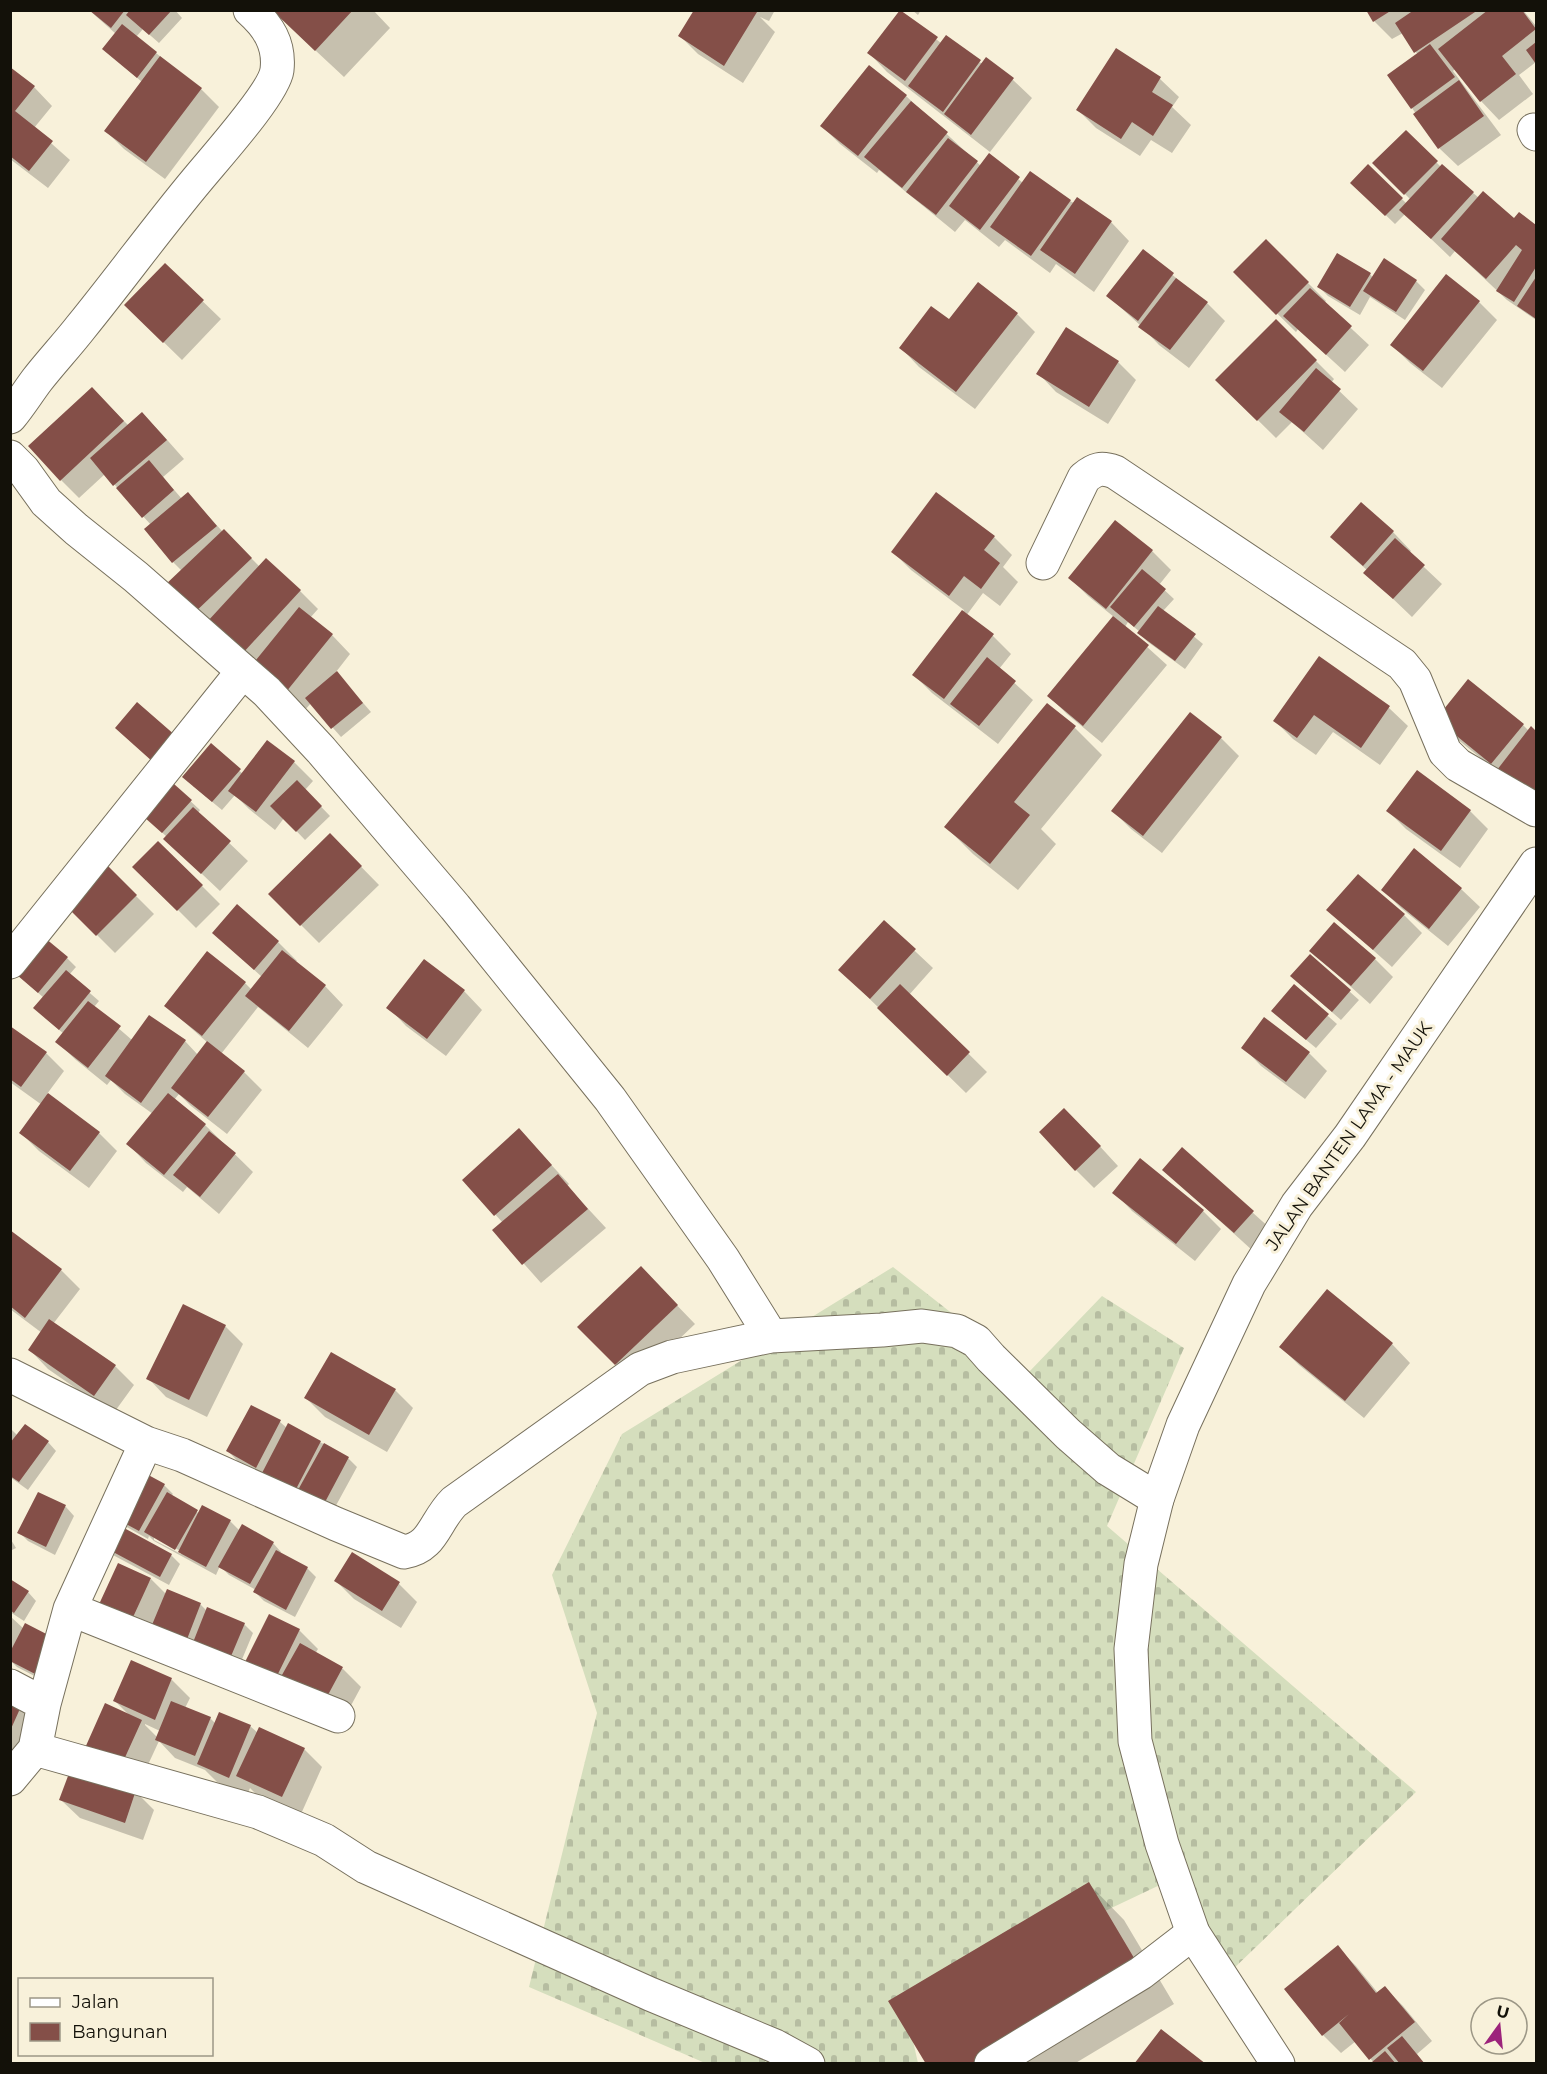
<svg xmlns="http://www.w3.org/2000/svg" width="1547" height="2074" font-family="Montserrat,sans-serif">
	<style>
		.cemetery { fill: url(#cemetery-stones) }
		.shadow { fill: #0003; fill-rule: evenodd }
		.building { fill: #844f48 }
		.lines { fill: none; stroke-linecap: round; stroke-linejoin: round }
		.minor-casing { stroke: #77705d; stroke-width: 35 }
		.primary-casing { stroke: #77705d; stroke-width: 35 }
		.minor { stroke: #fff; stroke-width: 33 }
		.primary { stroke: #fff; stroke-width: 33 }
		.labels { text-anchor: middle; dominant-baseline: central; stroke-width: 6; stroke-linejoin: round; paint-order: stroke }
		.street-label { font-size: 18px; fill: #131109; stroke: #f8f1da }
	</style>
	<defs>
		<pattern id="cemetery-stones" width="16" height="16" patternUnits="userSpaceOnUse" patternTransform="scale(1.5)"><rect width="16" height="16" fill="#d5debd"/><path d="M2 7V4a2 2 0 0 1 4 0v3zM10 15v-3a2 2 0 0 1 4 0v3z" fill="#b6bda1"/></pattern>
	</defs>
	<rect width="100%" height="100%" fill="#f8f1da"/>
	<path class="cemetery" d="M893 1267 1028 1373 1102 1296 1184 1348 1107 1526 1416 1792 1228 1974 1183 1874 905 2006 918 2063H705L529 1987 597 1713 552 1575 622 1434Z"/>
	<path class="shadow" d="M89 10H175L182 18 159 43 143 29 136 37 201 89 219 107 165 179 124 149 106 131 142 82 113 57 116 34Z
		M272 10H373L390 28 344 77Z
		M696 10H775L769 21 760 17 775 32 743 83 698 54 680 36Z
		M912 10H921L918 15Z
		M1368 10H1484L1487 14 1491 10H1523L1536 26V62L1519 75 1533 94 1499 120 1481 101 1455 69 1453 71 1501 135 1458 166 1439 148 1412 108 1418 55 1403 33 1392 39 1374 21Z
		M901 12 941 43 983 64 987 59 1013 80 1032 98 990 152 887 72 869 53Z
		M1117 50 1160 79 1179 97 1172 107 1191 125 1172 153 1151 140 1140 156 1096 128 1078 110Z
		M10 69 34 87 52 106 34 128 70 160 48 188 10 159Z
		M906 96 981 166 989 155 1023 183 1070 201 1111 222 1129 241 1094 292 1056 264 1050 273 1005 240 999 247 965 220 955 232 879 170 877 173 840 144 822 126Z
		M1406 132 1441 167 1442 166 1479 198 1514 221 1519 214 1536 227V320L1507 300 1455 251 1450 257 1405 214 1395 224 1352 183 1368 166 1407 204 1411 200 1374 163Z
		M1266 241 1326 301 1324 303 1369 345 1345 372 1298 329 1296 332 1235 272Z
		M1143 251 1207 303 1225 321 1189 368 1159 345 1141 326 1108 296Z
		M165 265 221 319 182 360 144 323Z
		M1370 274 1373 278 1416 281 1425 290 1405 320 1370 297 1360 315 1328 296 1319 287Z
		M1479 302 1497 320 1442 388 1410 363 1392 345Z
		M1017 314 1035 332 975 409 919 367 901 348 949 322Z
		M1276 321 1334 379 1331 383 1358 409 1323 450 1292 422 1276 438 1217 380Z
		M1118 362 1136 380 1108 424 1056 392 1038 373Z
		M92 389 129 426 142 414 161 433 184 459 163 477 182 499 188 494 223 532 224 531 260 567 300 591 318 609 310 618 332 635 350 654 336 672 371 712 341 737 311 703 305 710 166 586 182 571 173 562 151 525 105 474 79 498 61 480Z
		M1361 504 1393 532 1411 551 1409 553 1442 584 1412 617 1366 573 1368 571 1350 555Z
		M1115 522 1152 551 1171 570 1159 585 1174 599 1163 611 1203 644 1185 669 1148 642 1139 633 1140 632 1128 622 1125 627 1167 665 1102 743 1067 714 1049 696 1114 617 1088 596 1070 578Z
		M994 537 1012 555 1003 567 1018 582 1000 606 983 593 966 616 993 636 1011 654 999 669 1033 700 998 744 932 693 914 675 964 610 911 570 893 552Z
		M1320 659 1389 708 1408 726 1380 765 1333 732 1316 755 1293 739 1275 721Z
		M1047 705 1075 728 1102 755 1041 829 1056 844 1018 890 973 854 946 827Z
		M1438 719 1523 725 1529 731 1531 728 1536 732V803L1456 738Z
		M1221 738 1239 756 1162 853 1131 829 1113 811Z
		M268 742 294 762 313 781 305 790 330 816 305 840 284 818 275 830 249 809 235 795 222 810 193 786 211 746 243 774Z
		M174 786 200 810 198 813 248 861 220 891 165 839 167 837 155 826Z
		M1388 811H1470L1488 829 1460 868 1406 829Z
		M330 835 379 885 319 943 270 894Z
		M106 866 154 914 115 953 67 905Z
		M135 867 202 886 220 904 196 928Z
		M1461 889 1480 907 1448 946 1401 908 1383 890Z
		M237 906 278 942 297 961 295 962 325 986 343 1005 308 1048 258 1007 221 1054 244 1072 262 1090 227 1134 191 1106 179 1094 174 1100 205 1125 253 1172 219 1214 187 1187 183 1192 146 1163 128 1144 153 1114 125 1094 111 1080 107 1085 76 1060 57 1042 64 1034 44 1017V998L20 977 67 958 76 967 69 975 99 1001 94 1007 132 1040 185 1041 198 1055 208 1043 166 1006 245 983 252 990 262 977 214 933Z
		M1328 910 1404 915 1422 933 1392 967Z
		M884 922 933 968 909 995 987 1072 966 1093 840 970Z
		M1311 951 1375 959 1393 977 1370 1004Z
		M1310 956 1359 1000 1341 1020 1301 985Z
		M1295 987 1337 1024 1316 1048 1282 1020Z
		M464 991 482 1010 446 1056 406 1026 388 1007Z
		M10 1028 46 1053 64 1071 47 1094 99 1133 117 1151 89 1188 39 1151 21 1133 42 1105 10 1082Z
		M1243 1047 1309 1053 1327 1071 1305 1099 1261 1066Z
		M1083 1128 1118 1166 1094 1188 1076 1170Z
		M519 1130 569 1184 567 1186 606 1228 541 1283 494 1230 503 1223 464 1180Z
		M1182 1149 1272 1230 1253 1251 1164 1170Z
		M1114 1192 1203 1211 1221 1229 1195 1261 1132 1211Z
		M10 1232 61 1270 80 1289 53 1324 115 1366 134 1385 113 1414 48 1369 30 1350 42 1333 10 1309Z
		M641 1268 695 1324 634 1382 580 1327Z
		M1327 1291 1392 1344 1410 1363 1364 1418 1299 1365 1281 1347Z
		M225 1326 243 1344 207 1417 166 1397 148 1378Z
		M395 1390 413 1408 387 1452 325 1417 306 1398Z
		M251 1407 280 1422 287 1428 320 1442 348 1458 357 1467 333 1511 246 1470 228 1451Z
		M10 1428 18 1436 48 1442 56 1451 28 1490 10 1477Z
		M164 1485 173 1494 171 1496 200 1514 203 1507 230 1521 240 1531 273 1543 281 1552 280 1554 307 1568 316 1577 295 1617 264 1601 255 1592 256 1590 229 1575 220 1566 216 1575 154 1541 149 1536 148 1539 125 1526 116 1517ZM154 1536 182 1552 181 1554 154 1540Z
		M39 1494 66 1507 74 1516 55 1555 28 1541 19 1532Z
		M10 1538 16 1548 10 1551Z
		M102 1545 171 1555 180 1564 169 1585 111 1554Z
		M151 1579 166 1594 168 1591 201 1605 207 1611 244 1624 253 1633 238 1669 116 1631Z
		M10 1581 28 1592 36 1601 24 1621 10 1612Z
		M336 1581 399 1584 417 1602 401 1628 354 1599Z
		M10 1616 24 1629 48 1683 17 1667 10 1660Z
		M299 1630 318 1649 315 1654 343 1669 361 1687 341 1724 263 1685Z
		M132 1662 172 1680 190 1698 185 1708 210 1718 216 1724 250 1726 258 1733 304 1749 322 1767 301 1814 256 1794 250 1788 247 1795 217 1782 205 1770 175 1758 159 1741 140 1782 105 1766 129 1715 115 1701ZM145 1724 160 1731 158 1738 145 1725Z
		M10 1699 40 1722 10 1780Z
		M135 1791 154 1810 143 1840 80 1818 61 1800Z
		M1089 1884 1124 1920 1174 2004 1074 2064H928Z
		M1337 1947 1356 1966 1378 1993 1385 1988 1403 2006 1432 2041 1417 2054 1424 2064H1375L1356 2041 1341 2053 1323 2035Z"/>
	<path class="building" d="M89 10H125L111 28Z
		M130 10H172L149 35 126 15Z
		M272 10H353L315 51Z
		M694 10H754L757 12 724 66 678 36Z
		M900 10 938 37 905 81 867 53Z
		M1366 10H1392L1373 22Z
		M1414 10H1478L1414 53 1395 23Z
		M1488 10H1522L1536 29 1502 56 1516 74 1480 102 1438 49Z
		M122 24 157 52 137 78 102 49Z
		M946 35 981 60 943 112 908 86Z
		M1536 42V64L1526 50Z
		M1430 44 1455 77 1411 109 1387 75Z
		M1116 48 1161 77 1152 92 1173 105 1153 136 1132 122 1121 139 1076 110Z
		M160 56 202 88 146 162 104 131Z
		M986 57 1014 78 971 135 944 114Z
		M869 65 907 95 858 156 820 126Z
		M10 67 35 86 15 111 53 141 29 171 10 156Z
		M1459 80 1484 116 1438 149 1413 114Z
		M911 101 948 132 902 188 864 157Z
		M1406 130 1438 161 1404 195 1372 163Z
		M948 138 978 161 936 215 906 192Z
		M989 153 1020 177 980 230 949 206Z
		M1368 164 1403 198 1385 216 1350 183Z
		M1442 164 1474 192 1431 239 1399 210Z
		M1030 171 1071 200 1031 256 990 227Z
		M1483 191 1514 218 1519 212 1536 225V267L1514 302 1496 291 1522 250 1516 245 1486 279 1441 239Z
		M1077 197 1112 221 1075 274 1040 250Z
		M1266 239 1309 282 1276 315 1233 272Z
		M1143 249 1174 273 1138 321 1106 296Z
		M1337 253 1371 273 1350 307 1317 287Z
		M1384 258 1417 280 1396 312 1363 291Z
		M165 263 204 300 163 343 124 305Z
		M1446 274 1480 301 1423 371 1390 345Z
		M1536 277V319L1517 306Z
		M1176 278 1208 302 1170 350 1138 327Z
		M978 282 1018 313 956 392 899 348 931 306 949 319Z
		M1310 288 1352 326 1326 355 1283 316Z
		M1276 319 1317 360 1257 421 1215 380Z
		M1066 327 1119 361 1089 407 1036 374Z
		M1316 368 1341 389 1304 432 1279 412Z
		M92 387 124 421 60 481 28 446Z
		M142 412 167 440 113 486 90 458Z
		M149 460 174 490 142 518 116 488Z
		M188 492 217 526 172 563 144 529Z
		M936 492 995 536 984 550 1000 563 981 589 964 576 949 596 891 552Z
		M1361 502 1394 531 1363 566 1330 537Z
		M1115 520 1153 550 1106 609 1068 578Z
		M224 529 252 558 192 615 164 586Z
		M1395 538 1425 565 1393 599 1363 573Z
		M266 558 301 590 242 654 207 622Z
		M1142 569 1166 589 1134 627 1110 607Z
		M1158 606 1196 634 1175 661 1137 633Z
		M299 607 333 634 286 692 252 665Z
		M962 610 994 634 944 699 912 675Z
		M1113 616 1149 645 1083 726 1047 696Z
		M1319 656 1390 706 1361 748 1314 715 1297 738 1273 721Z
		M987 657 1016 681 979 726 950 704Z
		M337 671 363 703 331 729 305 698Z
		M1468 679 1524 724 1491 764 1436 719Z
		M137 702 176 736 153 762 115 728Z
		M1047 703 1076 726 1014 802 1030 815 990 864 944 827Z
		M1190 712 1222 737 1143 836 1111 811Z
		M1531 726 1536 731V801L1497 770Z
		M267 740 295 761 256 812 228 791Z
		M211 743 241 769 212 802 182 777Z
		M1417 770 1471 810 1441 851 1386 811Z
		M297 780 322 806 296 832 270 806Z
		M174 784 192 800 162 833 144 817Z
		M193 807 231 841 201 874 163 839Z
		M330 833 362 866 300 926 268 894Z
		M158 841 203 885 177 911 132 867Z
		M1414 848 1462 888 1429 929 1381 890Z
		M106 864 137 895 96 936 65 905Z
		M1358 874 1405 914 1373 950 1326 910Z
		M237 904 279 941 254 970 212 933Z
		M884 920 916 949 870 999 838 970Z
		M1334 922 1376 958 1351 986 1309 951Z
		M39 933 68 957 38 993 10 969Z
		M282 950 326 985 289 1031 245 996Z
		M207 951 246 982 202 1036 164 1006Z
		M1310 954 1351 990 1332 1012 1290 976Z
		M424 959 465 990 427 1039 386 1008Z
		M66 970 91 991 59 1030 33 1008Z
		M900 984 970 1052 947 1076 877 1008Z
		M1294 984 1329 1014 1306 1040 1271 1011Z
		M88 1001 121 1026 88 1068 55 1042Z
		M149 1015 186 1040 141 1103 105 1076Z
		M1264 1017 1310 1052 1286 1082 1241 1048Z
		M10 1026 47 1052 21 1087 10 1079Z
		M207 1041 245 1071 208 1117 171 1088Z
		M48 1093 100 1132 70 1171 19 1133Z
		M168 1093 206 1124 164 1175 126 1144Z
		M1064 1108 1101 1146 1075 1171 1039 1132Z
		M519 1128 552 1165 494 1216 462 1180Z
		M209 1131 236 1153 200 1197 173 1175Z
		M1182 1147 1254 1211 1234 1233 1162 1170Z
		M1140 1158 1204 1210 1176 1244 1112 1193Z
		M558 1174 588 1209 522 1265 492 1230Z
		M10 1230 62 1269 25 1318 10 1306Z
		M641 1266 678 1305 615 1365 577 1327Z
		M1327 1289 1393 1343 1345 1401 1279 1347Z
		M183 1304 226 1325 189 1400 146 1379Z
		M49 1319 116 1365 94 1396 28 1350Z
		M331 1352 396 1389 369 1435 304 1398Z
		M251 1405 281 1420 256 1468 226 1451Z
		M288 1423 321 1441 295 1491 262 1473Z
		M25 1424 49 1441 19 1482 10 1476V1443Z
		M324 1443 349 1457 324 1504 298 1490Z
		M141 1471 165 1484 139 1531 115 1518Z
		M38 1492 66 1505 46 1547 17 1533Z
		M167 1492 198 1510 175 1550 144 1532Z
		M202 1505 231 1520 206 1567 178 1552Z
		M113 1522 172 1554 160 1577 100 1545Z
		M242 1524 274 1542 250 1584 218 1567Z
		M276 1550 308 1567 286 1610 253 1592Z
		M352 1552 400 1582 382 1611 334 1581Z
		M118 1563 151 1578 128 1628 95 1613Z
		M10 1579 29 1591 14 1613 10 1610Z
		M167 1589 201 1603 184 1647 149 1632Z
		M207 1607 245 1623 229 1661 192 1645Z
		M269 1614 300 1629 274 1682 243 1666Z
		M25 1623 58 1640 39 1676 10 1661V1652Z
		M300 1643 343 1667 322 1706 278 1682Z
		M131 1660 172 1678 155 1720 113 1701Z
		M10 1697 23 1702 10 1731Z
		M171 1701 211 1717 195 1756 155 1740Z
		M105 1703 142 1720 122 1764 85 1748Z
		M219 1712 251 1725 229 1778 197 1764Z
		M259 1727 305 1748 282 1797 236 1776Z
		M71 1768 136 1790 125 1823 59 1800Z
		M1089 1882 1140 1968 979 2064H926L888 2001Z
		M1338 1945 1376 1993 1385 1986 1415 2022 1369 2060 1339 2023 1349 2014 1322 2036 1284 1989Z
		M1161 2029 1206 2064H1134Z
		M1402 2036 1425 2064H1400L1387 2048Z
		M1385 2051 1396 2064H1373L1372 2062Z"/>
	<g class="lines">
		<g class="minor-casing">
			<path id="minor" d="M1534 130 1536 134
				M10 417C20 405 28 392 37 380 51 362 67 345 81 327 120 279 157 228 197 180 214 159 274 93 277 70 280 44 268 26 250 10
				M10 457 23 470 46 502 76 529 136 577 267 692 321 750 455 907 610 1099 723 1259 771 1336
				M1043 563 1084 478C1095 469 1101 467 1115 472L1402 664 1415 680 1445 752 1458 765 1536 810
				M10 962 243 671
				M10 1375 146 1443 70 1609 44 1704
				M146 1443 182 1455 336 1524 404 1552C434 1547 434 1522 454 1502L640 1369 672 1357 771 1336 882 1330 922 1326 957 1331 976 1341 991 1358 1068 1434 1108 1469 1157 1499
				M70 1609 338 1716
				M10 1686 44 1704 35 1749 258 1812 324 1840 366 1867 650 1994 775 2046 808 2064
				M10 1779 35 1749
				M991 2064 1141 1973 1193 1933"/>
		</g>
		<g class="primary-casing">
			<path id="primary" d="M1278 2064 1193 1933 1162 1844 1135 1741 1131 1649 1141 1564 1157 1499 1183 1425 1249 1284 1297 1205 1350 1136 1536 864"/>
		</g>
		<use href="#minor" class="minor"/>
		<use href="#primary" class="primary"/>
	</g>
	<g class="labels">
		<g class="street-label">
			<text transform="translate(1349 1136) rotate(-55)">JALAN BANTEN LAMA - MAUK</text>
		</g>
	</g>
	<rect width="1547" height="2074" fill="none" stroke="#131109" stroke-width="24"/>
	<rect x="18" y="1978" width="195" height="78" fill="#f8f1da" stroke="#9c9786" stroke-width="1.5"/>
	<rect x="30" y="1998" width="30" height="9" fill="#ffffff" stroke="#9c9786" stroke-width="1.5"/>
	<text x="72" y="2008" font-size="18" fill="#131109">Jalan</text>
	<rect x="30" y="2023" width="30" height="18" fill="#844f48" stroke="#9c9786" stroke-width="1.5"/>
	<text x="72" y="2038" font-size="18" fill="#131109">Bangunan</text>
	<g transform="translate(1499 2026) rotate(15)"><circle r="28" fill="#f8f1da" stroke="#9c9786" stroke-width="1.5"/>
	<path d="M0-4.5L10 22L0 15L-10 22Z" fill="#9c237b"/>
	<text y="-9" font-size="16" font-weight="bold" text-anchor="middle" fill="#131109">U</text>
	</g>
</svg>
